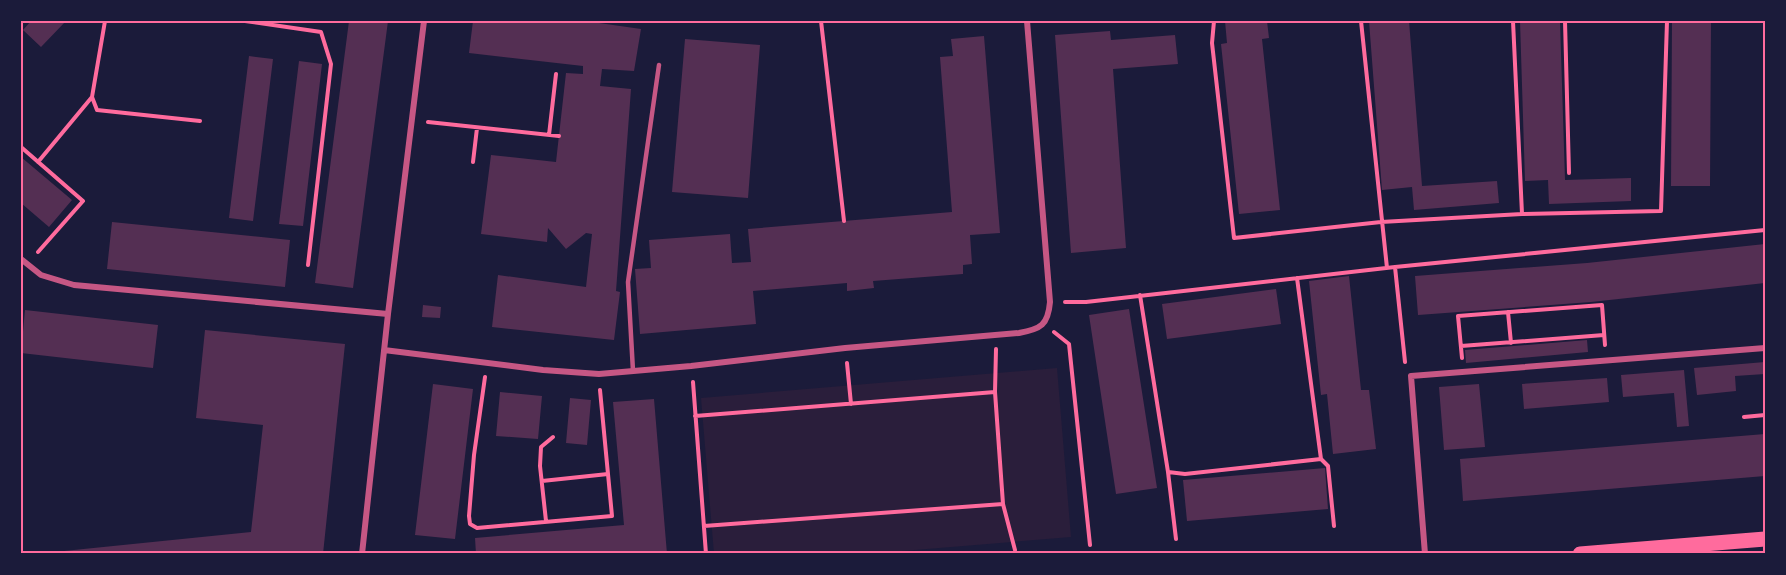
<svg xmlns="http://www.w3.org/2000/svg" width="1786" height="575" font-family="'DejaVu Sans',sans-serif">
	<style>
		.green { fill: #2a1e3b }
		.building { fill: #542f53 }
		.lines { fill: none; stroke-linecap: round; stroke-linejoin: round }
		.path { stroke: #ff6b9d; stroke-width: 4 }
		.service { stroke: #c65784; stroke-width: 4.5 }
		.minor { stroke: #c65784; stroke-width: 6 }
		.primary { stroke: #ff6b9d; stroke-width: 15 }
		.neatline { fill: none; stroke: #ff6b9d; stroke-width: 2 }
	</style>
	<rect width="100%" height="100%" fill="#1b1b3a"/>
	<path class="green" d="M1057 368 1071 537 866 554H714L701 398Z"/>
	<path class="building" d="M31 21H66L41 47 23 30Z
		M349 21H388L353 288 315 283Z
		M473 21H585L641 29 634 71 602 69 600 86 631 89 616 291 620 292 614 340 492 327 498 275 586 287 592 234 586 233 566 249 548 228 547 242 481 234 491 155 556 162 566 73 583 74V66L469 53Z
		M1225 21H1267L1269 38 1262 39 1280 210 1239 214 1221 44 1227 43Z
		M1369 21H1409L1422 186 1497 181 1499 203 1414 210 1412 187 1382 190Z
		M1520 21H1560L1565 180 1631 178V201L1549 204 1548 180 1525 181Z
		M1672 21H1711L1710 186H1671Z
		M1110 31 1111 40 1175 35 1178 64 1113 69 1126 248 1071 253 1055 35Z
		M984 36 1000 233 970 235 972 264 963 265V274L873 281 874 288 847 291V283L753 291 756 324 640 334 635 269 651 268 649 240 730 234 732 263 751 262 748 229 952 212 940 57 953 56 951 39Z
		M685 39 760 45 748 198 672 192Z
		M249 56 273 59 253 221 229 218Z
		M299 61 322 64 303 226 279 224Z
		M21 157 72 200 49 227 21 203Z
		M112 222 290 240 285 287 107 269Z
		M1765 244V283L1591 302 1418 315 1415 276 1587 263Z
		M1349 276 1361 390H1369L1376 449 1333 454 1327 394 1321 395 1309 281Z
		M1276 289 1281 324 1167 339 1162 304Z
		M423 305 441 307 440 318 422 317Z
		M1129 309 1157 488 1116 494 1089 315Z
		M25 310 158 325 153 368 21 353Z
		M205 330 345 344 323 554H65L64 551 251 532 263 425 196 418Z
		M1587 340 1588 352 1466 363 1465 350Z
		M1765 362V374L1735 376 1736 391 1697 395 1694 368Z
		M1684 370 1689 426 1677 427 1674 393 1623 397 1621 375Z
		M1607 378 1609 402 1524 409 1522 384Z
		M433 384 473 389 455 539 415 535Z
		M1479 384 1485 447 1444 450 1439 387Z
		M500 392 542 396 538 439 496 436Z
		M570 398 591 400 587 445 566 443Z
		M654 399 667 554H476L475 538 624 525 613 402Z
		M1765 434V476L1463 501 1460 459Z
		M1325 468 1328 509 1187 521 1183 480Z"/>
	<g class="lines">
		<path class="path" d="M245 21 321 32 331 64 308 265
			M821 21 844 221
			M1214 21 1212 43 1234 238 1381 222 1522 214 1661 211 1667 21
			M1361 21 1387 268
			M1513 21 1522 214
			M1565 21 1569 173
			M92 97 97 110 200 121
			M428 122 559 136
			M549 135 556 74
			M21 147 83 201 38 252
			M38 162 92 97 105 21
			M473 162 477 128
			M1140 295 1168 472 1185 474 1321 459 1297 278
			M1065 302H1086L1395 267
			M1508 312 1511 343
			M1054 332 1069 344 1090 545
			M1461 346 1604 335
			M996 349 995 392 1003 504 1015 550
			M1462 358 1458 316 1602 305 1605 345
			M1405 362 1395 267 1765 230
			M847 363 851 404
			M485 377 474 455 469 516 470 524 477 528 612 516 600 390
			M693 382 706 554
			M695 416 995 392
			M1744 417 1765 415
			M1321 459 1328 466 1334 526
			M1168 472 1176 539
			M542 481 608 474
			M546 521 540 466 541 447 553 437
			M704 526 1003 504"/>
		<path class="service" d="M633 371 628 282 659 65"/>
		<path class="minor" d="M21 259 41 275 74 285 388 314
			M384 350 543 370 599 374 691 366 845 348 1019 333C1041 329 1048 325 1050 302L1027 21
			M362 554 388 314 424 21
			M1425 554 1411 376 1765 348"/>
		<path class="primary" d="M1580 554 1765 539"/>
	</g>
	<rect width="1786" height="575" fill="none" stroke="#1b1b3a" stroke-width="45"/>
	<rect x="22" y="22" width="1742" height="530" class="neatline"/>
</svg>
